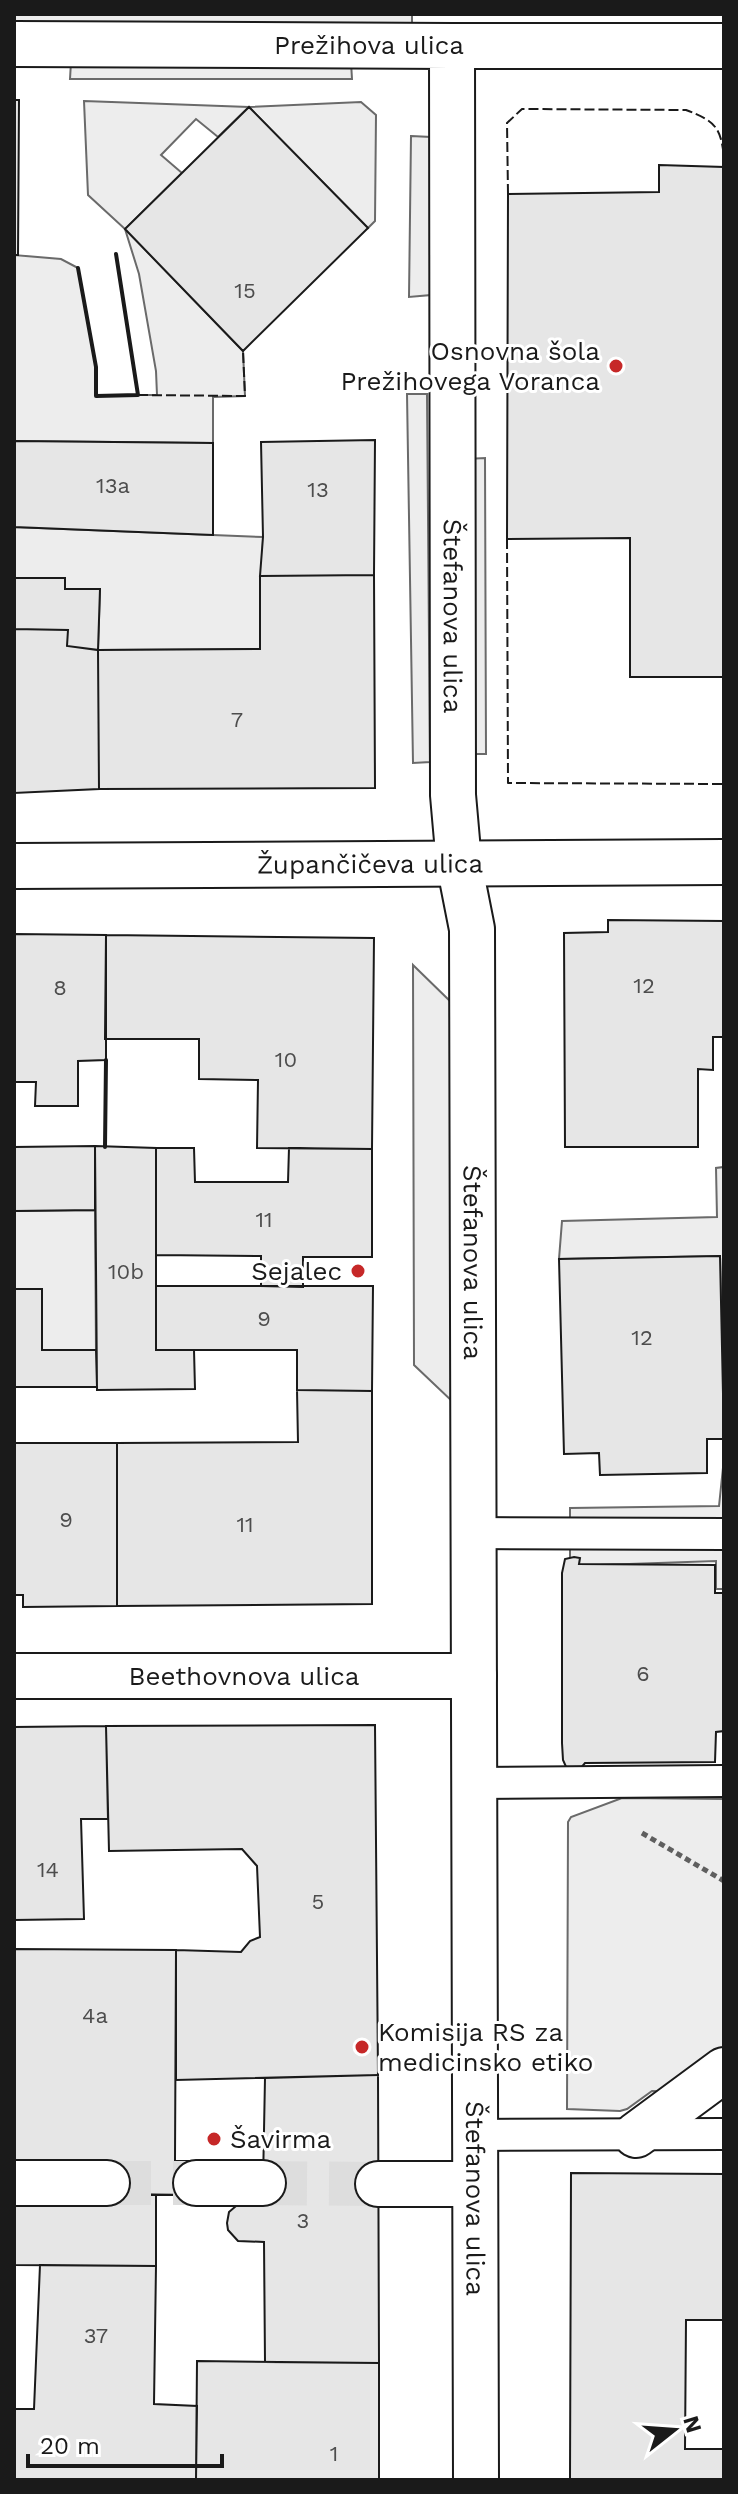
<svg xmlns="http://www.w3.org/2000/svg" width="738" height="2494" font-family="'Work Sans',sans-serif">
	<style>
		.built { fill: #ededed; stroke: #6a6a6a; stroke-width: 2 }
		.building { fill: #e6e6e6; stroke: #1a1a1a; stroke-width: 2 }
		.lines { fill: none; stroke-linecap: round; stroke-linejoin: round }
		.pedestrian-tunnel { stroke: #ddd; stroke-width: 44; stroke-dasharray: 44 22; stroke-linecap: butt }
		.service-casing { stroke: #1a1a1a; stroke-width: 34 }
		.pedestrian-casing { stroke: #1a1a1a; stroke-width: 48 }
		.minor-casing { stroke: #1a1a1a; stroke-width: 48 }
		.path { stroke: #5f5f5f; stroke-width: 5; stroke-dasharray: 6 4; stroke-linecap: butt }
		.service { stroke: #fff; stroke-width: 30 }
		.pedestrian { stroke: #fff; stroke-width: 44 }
		.minor { stroke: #fff; stroke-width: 44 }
		.fence { stroke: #1a1a1a; stroke-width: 2; stroke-dasharray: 10 4; stroke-linecap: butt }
		.wall { stroke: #1a1a1a; stroke-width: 4 }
		.poi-dot { fill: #c62828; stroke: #fff; stroke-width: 3 }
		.labels { text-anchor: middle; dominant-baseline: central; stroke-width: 6; stroke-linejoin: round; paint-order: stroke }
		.number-label { font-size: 22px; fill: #4d4d4d }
		.street-label { font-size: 26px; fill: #1a1a1a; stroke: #fff }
		.poi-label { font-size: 26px; fill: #1a1a1a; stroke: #fff; text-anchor: end }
	</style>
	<rect width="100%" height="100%" fill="#fff"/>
	<path class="built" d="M14 14H412V27L14 25Z
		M71 62H351L352 79H70Z
		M84 101 249 107 361 102 376 115 375 221 368 228 249 107 218 137 196 119 161 155 182 173 125 229 243 351 245 396 213 397V443L14 441V255L61 259 78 268 96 367V395H157L156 371 139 274 125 229 88 195Z
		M411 136 431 137V295L409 297Z
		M407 394H427L430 762 413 763Z
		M485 458 486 754H469L466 459Z
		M14 527 263 537 260 649 98 650 100 589H65V578H14Z
		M413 965 454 1005 455 1404 414 1365Z
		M724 1167V1416L720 1256 559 1259 562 1221 717 1217 716 1168Z
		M95 1210 96 1350H42V1289H14V1211Z
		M724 1458V1589H716V1561L570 1566V1508L719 1506Z
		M622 1798 724 1799V2093L652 2091 627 2109 620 2111 567 2109 568 1822 571 1817Z"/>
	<path class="building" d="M14 100H19L18 255H14Z
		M249 107 368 228 243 351 125 229Z
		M659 165 724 167V677H630V538L507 539 508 194 659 192Z
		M375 440 374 575 260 576 263 537 261 442Z
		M14 441 213 443V535L14 527Z
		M374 575 375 788 99 789 98 650 260 649V576Z
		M14 578H65V589H100L98 650 67 646 68 630 14 629Z
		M14 629 68 630 67 646 98 650 99 789 14 793Z
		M608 920 724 921V1037H713V1070L698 1069V1147H565L564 933 608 932Z
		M14 934 106 935V1060L78 1061V1106H35L36 1082H14Z
		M106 935 374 938 372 1149 257 1148 258 1080 199 1079V1039H105Z
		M95 1146V1210L14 1211V1147Z
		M95 1146 156 1148V1350H194L195 1389 97 1390Z
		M156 1148H194L195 1182H288L289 1148 372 1149V1257H303V1287L261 1286V1256L156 1255Z
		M720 1256 724 1439H707V1473L600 1475 599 1453 564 1454 559 1259Z
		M156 1286H373L372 1391 297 1390V1350H156Z
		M14 1289H42V1350H96L97 1387H14Z
		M297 1390 372 1391V1604L117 1606V1443L298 1442Z
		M14 1443H117V1606L23 1607V1595H14Z
		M574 1557 580 1558 579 1564 715 1565V1593H724V1731L716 1732 715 1762 585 1763 580 1769H567L563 1760 562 1743V1573L565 1559Z
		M375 1725 378 2075 176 2080V1950L241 1952 250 1941 260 1937 257 1866 242 1849 109 1851 106 1726Z
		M106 1726 108 1819H81L84 1919 14 1920V1727Z
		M14 1949 176 1950 175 2161H196V2195L107 2194 62 2173 61 2160H14Z
		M378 2075 379 2363 265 2362 264 2242 238 2241 228 2230 227 2223 229 2212 263 2183 265 2078Z
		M571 2173 724 2174V2320H686L685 2449H724V2480H570Z
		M14 2194 156 2195V2266L14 2265Z
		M40 2265 156 2266 154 2404 197 2406 196 2480H14V2409H34Z
		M197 2361 379 2363V2480H196Z"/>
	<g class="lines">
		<path class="pedestrian-tunnel" d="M107 2183H196
			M263 2183 378 2184"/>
		<g class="service-casing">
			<path id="service" d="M474 1533 724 1534
				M474 1783 724 1781
				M475 2135 724 2134"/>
		</g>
		<g class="pedestrian-casing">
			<path id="pedestrian" d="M452 46H724
				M636 2135 724 2070
				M14 2183H107
				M196 2183H263
				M378 2184H475"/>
		</g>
		<g class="minor-casing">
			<g id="minor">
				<path id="s1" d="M14 44 452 46 453 795 459 863 472 929 476 2480"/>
				<path id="s2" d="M14 866 724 862"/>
				<path id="s3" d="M14 1676H474"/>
			</g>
		</g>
		<path class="path" d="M642 1833 724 1881"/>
		<use href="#service" class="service"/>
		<use href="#pedestrian" class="pedestrian"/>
		<use href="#minor" class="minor"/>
		<path class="fence" d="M508 194 507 123 522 109 686 110C715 121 721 127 724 158
			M138 395 245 396 243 351
			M507 539 508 783 724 784"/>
		<path class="wall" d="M78 268 96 367V396L138 395 116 254
			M105 1147 106 1060"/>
	</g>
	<g class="poi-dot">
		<circle cx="616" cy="366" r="8"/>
		<circle cx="358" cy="1271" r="8"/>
		<circle cx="362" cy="2047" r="8"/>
		<circle cx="214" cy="2139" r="8"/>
	</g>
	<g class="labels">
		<g class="number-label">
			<text x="245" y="290">15</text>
			<text x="113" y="485">13a</text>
			<text x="318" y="489">13</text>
			<text x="237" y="719">7</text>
			<text x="644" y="985">12</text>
			<text x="60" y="987">8</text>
			<text x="286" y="1059">10</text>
			<text x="264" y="1219">11</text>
			<text x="126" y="1271">10b</text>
			<text x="264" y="1318">9</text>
			<text x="642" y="1337">12</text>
			<text x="66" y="1519">9</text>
			<text x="245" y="1524">11</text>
			<text x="643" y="1673">6</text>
			<text x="48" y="1869">14</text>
			<text x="318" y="1901">5</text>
			<text x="95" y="2015">4a</text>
			<text x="303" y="2220">3</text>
			<text x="96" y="2335">37</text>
			<text x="334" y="2453">1</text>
		</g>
		<g class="street-label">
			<text x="369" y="45">Prežihova ulica</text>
			<text stroke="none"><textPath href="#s1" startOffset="1008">Štefanova ulica</textPath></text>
			<text stroke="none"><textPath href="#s2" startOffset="356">Župančičeva ulica</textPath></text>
			<text stroke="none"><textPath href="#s1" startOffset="1656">Štefanova ulica</textPath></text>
			<text stroke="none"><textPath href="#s3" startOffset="230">Beethovnova ulica</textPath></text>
			<text stroke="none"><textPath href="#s1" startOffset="2592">Štefanova ulica</textPath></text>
		</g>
		<g class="poi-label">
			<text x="600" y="351">Osnovna šola<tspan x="600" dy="30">Prežihovega Voranca</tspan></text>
			<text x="342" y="1271">Sejalec</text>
			<text x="378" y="2032" text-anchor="start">Komisija RS za<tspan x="378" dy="30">medicinsko etiko</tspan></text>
			<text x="230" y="2139" text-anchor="start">Šavirma</text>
		</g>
	</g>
	<rect width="738" height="2494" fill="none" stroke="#1a1a1a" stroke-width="32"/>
	<g transform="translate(674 2430) rotate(73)" stroke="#ffffff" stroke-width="6" paint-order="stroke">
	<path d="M0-6L14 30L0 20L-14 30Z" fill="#1a1a1a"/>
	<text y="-12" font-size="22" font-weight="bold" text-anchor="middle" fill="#1a1a1a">N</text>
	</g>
	<path d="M28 2454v12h194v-12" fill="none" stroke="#1a1a1a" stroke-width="4"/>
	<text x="40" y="2454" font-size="24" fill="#1a1a1a" stroke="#ffffff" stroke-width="6" paint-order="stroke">20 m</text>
</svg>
